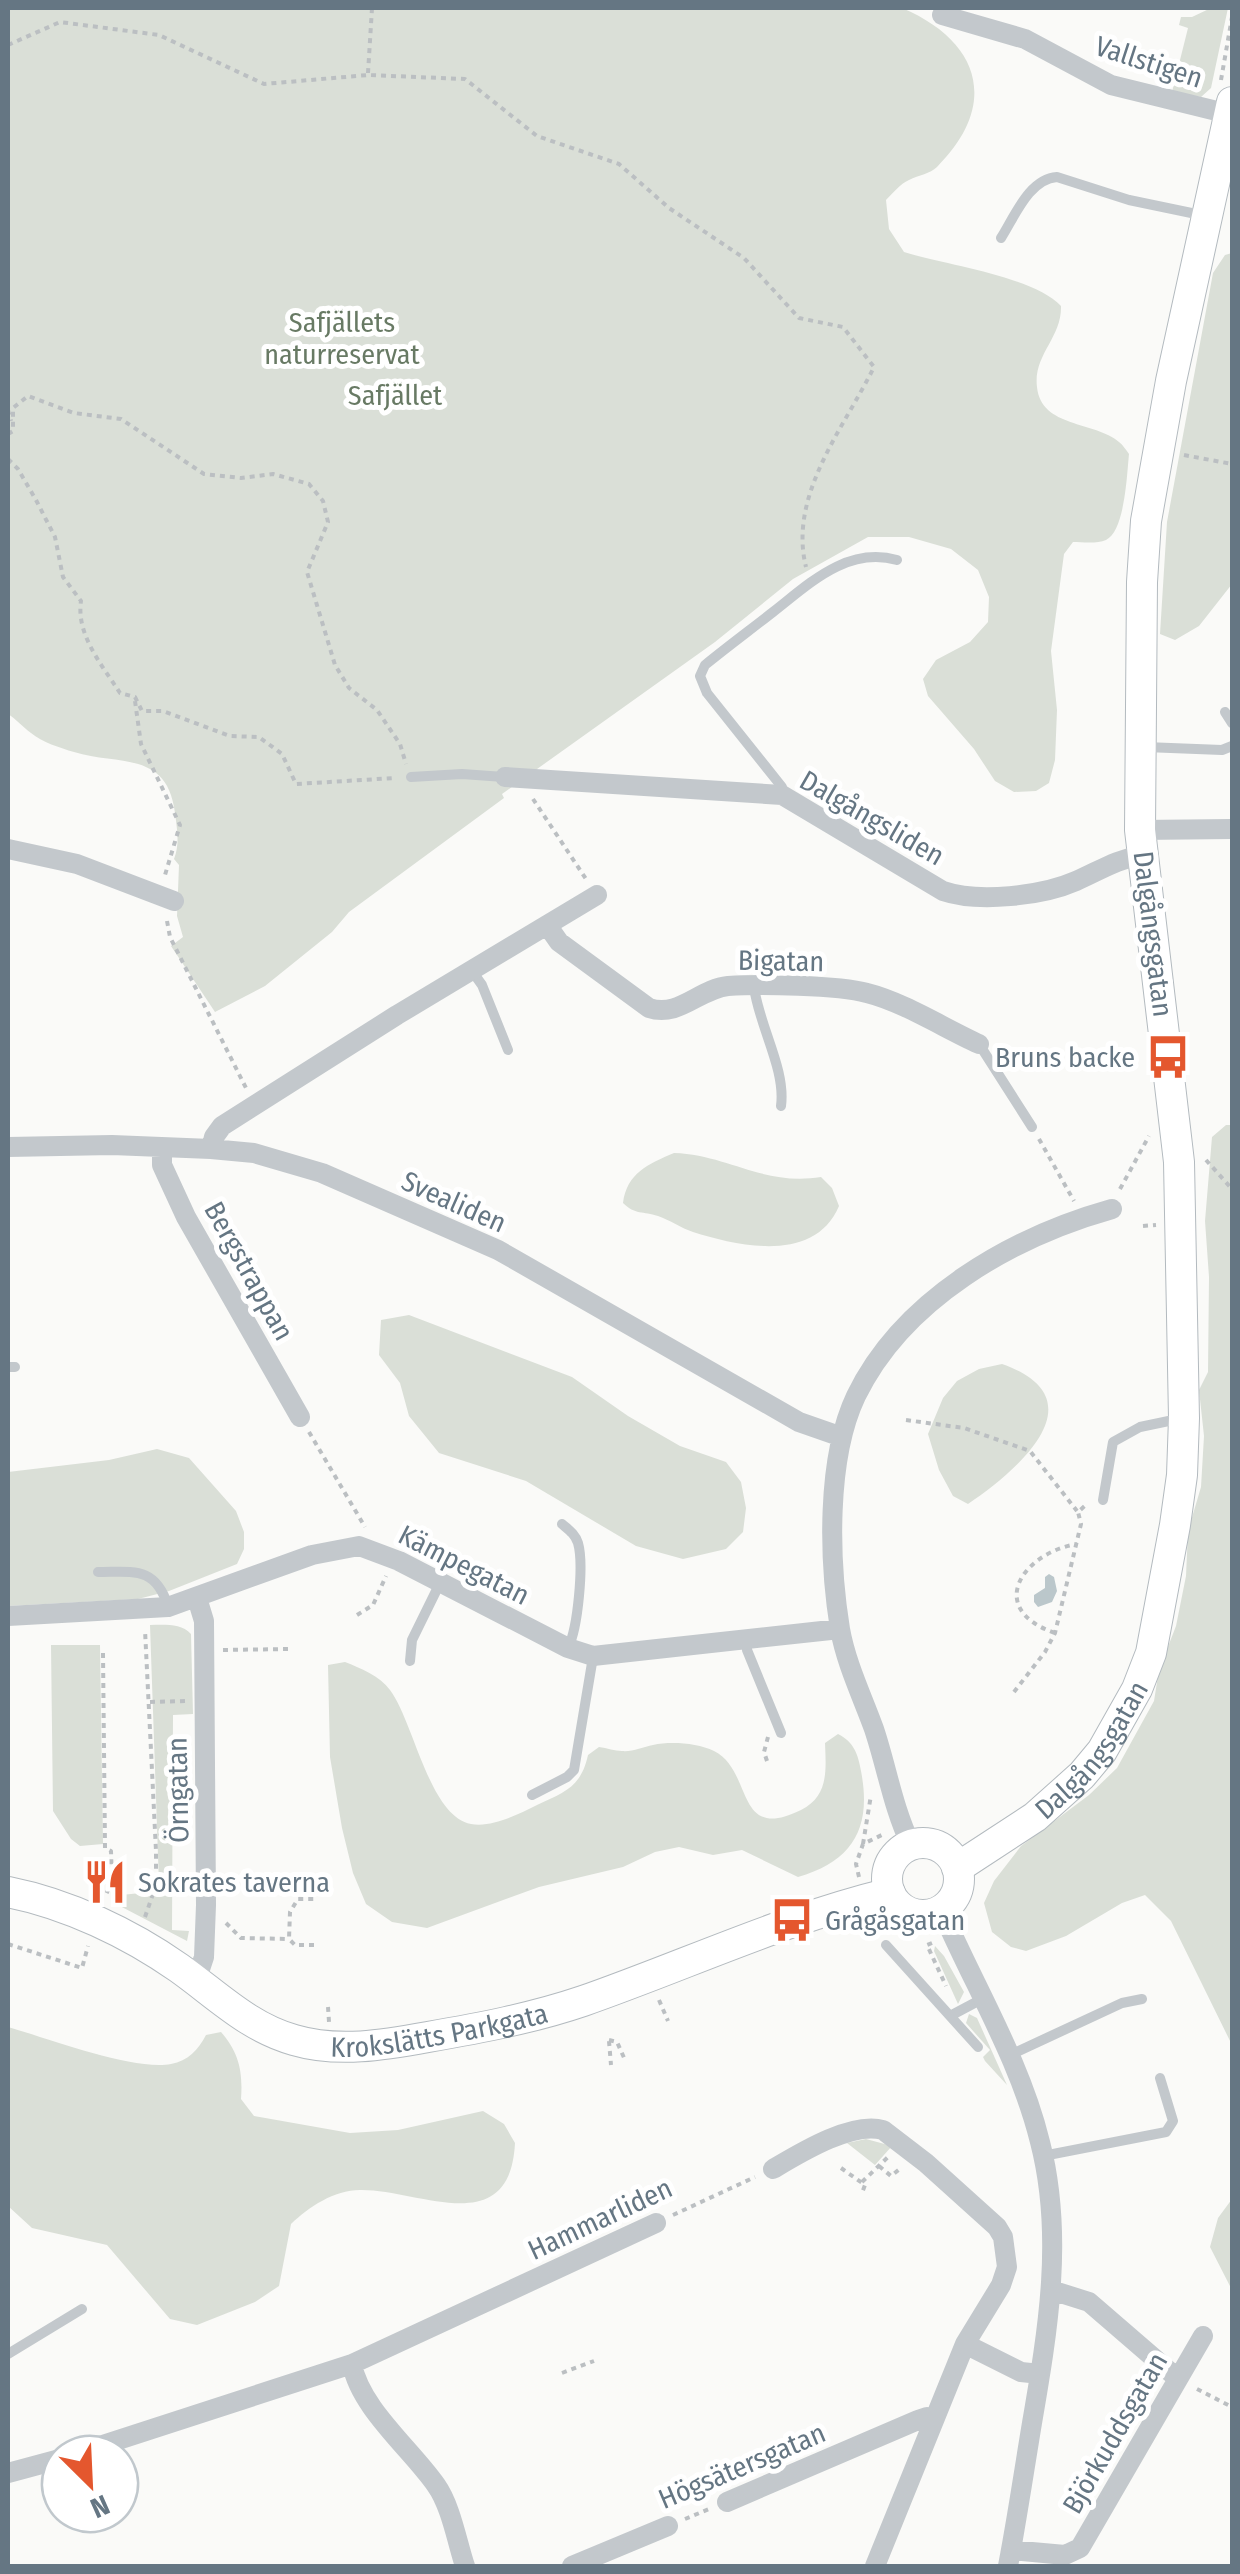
<svg xmlns="http://www.w3.org/2000/svg" width="1240" height="2574" font-family="'Fira Sans Condensed',sans-serif">
	<style>
		.green { fill: #dadfd7 }
		.water { fill: #bbc7cb }
		.lines { fill: none; stroke-linecap: round; stroke-linejoin: round }
		.secondary-casing { stroke: #b3babf; stroke-width: 32 }
		.path { stroke: #bbbfc2; stroke-width: 4; stroke-dasharray: 5 5; stroke-linecap: butt }
		.lane { stroke: #c3c8cc; stroke-width: 10 }
		.street { stroke: #c3c8cc; stroke-width: 20 }
		.secondary { stroke: #fff; stroke-width: 30 }
		.labels { text-anchor: middle; dominant-baseline: central; stroke-width: 10; stroke-linejoin: round; paint-order: stroke }
		.street-label { font-size: 28px; fill: #657683; stroke: #fff }
		.park-label { font-size: 28px; fill: #687a64; stroke: #fff }
		.poi-label { font-size: 28px; fill: #657683; stroke: #fff; text-anchor: start }
	</style>
	<rect width="100%" height="100%" fill="#fafaf8"/>
	<path class="green" d="M8 8H902C980 41 1000 104 937 167 930 174 919 175 909 180 900 184 893 193 886 200L889 229 904 252C945 265 1033 276 1061 306 1062 338 1033 355 1037 387 1041 428 1095 421 1119 442 1123 445 1126 450 1129 454 1127 474 1125 531 1106 540 1097 544 1082 542 1073 542L1064 554 1051 651 1057 710 1055 760 1049 783 1036 791 1014 792 995 781 974 749 928 696 923 679 936 660 970 642 988 622 989 597 978 570 951 549 909 537H868L793 579 715 642 502 794 504 798 349 912 332 932 265 986 215 1012 171 946 183 937 177 916 179 865 174 859C180 844 177 829 175 813 167 750 119 766 74 752 60 748 42 742 31 733 23 727 16 719 8 714Z
		M1211 8H1228L1211 88 1201 97 1172 92 1188 28 1179 25 1181 17H1192Z
		M1232 253V584L1199 626 1175 640 1160 634 1167 522 1213 273 1225 255Z
		M1226 1125H1232V2045L1171 1921 1145 1895 1122 1903 1066 1936 1026 1951 1011 1947 992 1932 984 1903 994 1881 1021 1846 1089 1795 1117 1768 1154 1701 1159 1670 1176 1626 1186 1576 1188 1531 1201 1487 1204 1436 1199 1390 1208 1372 1209 1277 1205 1221 1212 1137Z
		M674 1153C729 1155 762 1186 821 1177L832 1188 839 1206C815 1263 740 1247 693 1232 681 1228 670 1220 658 1216 643 1211 635 1215 623 1203 627 1173 648 1164 674 1153Z
		M409 1315 572 1377 628 1416 680 1446 726 1462 741 1482 746 1508 743 1532 726 1549 683 1559 636 1546 526 1481 439 1453 409 1416 400 1383 379 1355 381 1320Z
		M1002 1364C1101 1399 1018 1470 968 1504L953 1496 939 1470 928 1434 943 1398 957 1381 979 1369Z
		M157 1449 189 1458 236 1511 244 1532V1549L237 1564 169 1591 138 1599 8 1606V1472L109 1460Z
		M150 1625C164 1625 181 1623 191 1634L193 1714 173 1715 172 1930 189 1931 187 1941 118 1905 111 1896 151 1892 159 1884Z
		M51 1645H100L103 1844 80 1846 71 1839 53 1811Z
		M345 1662C360 1668 380 1676 390 1690 414 1722 429 1816 471 1824 492 1828 519 1814 537 1805 565 1792 581 1787 588 1755L599 1747C607 1748 615 1751 622 1751 632 1752 643 1747 653 1745 671 1741 697 1743 714 1751 754 1771 734 1843 801 1810 829 1796 826 1770 825 1743L838 1734C854 1742 858 1754 861 1771 872 1828 853 1861 798 1877L742 1850 713 1855 679 1847 655 1852 623 1867 539 1887 427 1928 392 1922 366 1904 353 1873 342 1828 330 1757 328 1665Z
		M935 1946 944 1956 964 1992 958 2004 934 1951Z
		M969 2014 977 2018 1007 2085 985 2061 983 2057 990 2050 966 2023Z
		M8 2027C47 2038 133 2071 171 2064 188 2061 198 2050 206 2035L221 2032C239 2053 243 2071 241 2099L254 2116 350 2133 398 2130 483 2111 504 2124 515 2143C510 2242 419 2189 360 2190 334 2190 309 2207 291 2224L279 2286 255 2302 197 2325 170 2319 107 2245 32 2228 8 2206Z
		M866 2139 892 2146 875 2165 847 2143Z
		M1232 2199V2290L1210 2247 1218 2218Z"/>
	<path class="water" d="M1049 1574 1054 1577 1057 1591 1052 1602 1038 1607 1034 1602V1595L1045 1588V1577Z"/>
	<g class="lines">
		<g class="secondary-casing">
			<g id="secondary">
				<circle cx="923" cy="1879" r="36"/>
				<path id="s1" d="M957 1868 1035 1817 1082 1775 1102 1751 1137 1689 1151 1653 1175 1525 1182 1475 1184 1418 1179 1162 1140 830 1142 582 1146 521 1171 381 1232 102"/>
				<path id="s2" d="M8 1892C68 1904 129 1933 179 1968 217 1995 248 2027 294 2040 338 2053 384 2045 428 2037 480 2028 533 2018 583 2001 686 1965 783 1919 890 1893"/>
			</g>
		</g>
		<path class="path" d="M8 45 60 22 159 35 264 84 368 75 465 79 537 136 619 164 669 208 744 258 799 318 843 327 874 367C844 428 788 495 806 567
			M368 73 372 8
			M1221 80 1232 17
			M8 410 11 421
			M8 434 13 431V408L28 396 74 413 121 419 204 474 241 478 273 474 309 484 323 501 328 522 307 572 335 665 349 688 377 710 400 744 406 764
			M1184 455 1232 464
			M8 459 18 469 36 500 55 537 63 577 81 601C76 635 102 665 120 693L135 697 142 711H163L230 736 259 737 282 754 296 784 395 778
			M135 701 141 744 180 825 165 875
			M533 799 586 879
			M167 921 170 937 246 1088
			M1039 1139 1074 1201
			M1206 1160 1232 1189
			M1120 1189 1149 1136
			M1143 1226 1156 1225
			M906 1420 964 1428 1030 1451 1077 1511
			M309 1432 365 1527
			M357 1615 373 1605 386 1576
			M1055 1633C985 1609 1022 1553 1077 1544
			M223 1650 288 1649
			M103 1653 105 1848 111 1851 112 1881 105 1897
			M1014 1692 1045 1652 1055 1633 1081 1524 1078 1512 1088 1503
			M150 1702 185 1701
			M767 1761 764 1752 768 1737
			M863 1844 871 1795
			M859 1877 856 1864 863 1844 886 1833
			M155 1890 184 1896
			M145 1917 156 1885V1851L145 1630
			M226 1923 241 1938 289 1939
			M932 1943 927 1945 946 1986
			M8 1944 82 1968 88 1946
			M314 1945H295L289 1939 290 1912 298 1899H316
			M659 2000 668 2021
			M328 2007 329 2022
			M609 2040 617 2042 625 2060
			M609 2041 611 2065
			M879 2166 891 2176 901 2168
			M841 2168 865 2185 862 2193
			M862 2182 888 2157
			M673 2215 755 2177
			M562 2373 594 2361
			M1197 2389 1232 2407
			M685 2519 709 2509"/>
		<path class="lane" d="M1001 238C1015 216 1029 179 1057 177L1129 200 1201 215
			M1225 712 1232 723
			M1145 747 1222 750 1232 746
			M411 777 462 774 504 777
			M782 794V787L707 693 700 676 705 665C727 647 750 630 773 612 809 584 847 546 897 560
			M472 971 482 985 508 1050
			M754 987C759 1026 786 1069 781 1106
			M979 1044 1032 1127
			M8 1367H15
			M1103 1500 1113 1442 1140 1427 1183 1418
			M562 1524C569 1530 575 1534 578 1543 584 1564 578 1628 568 1648
			M98 1572C134 1572 155 1566 168 1606
			M747 1640V1650L781 1733
			M410 1661 412 1640 440 1583
			M532 1795 567 1777 574 1770 593 1657
			M886 1945 978 2047
			M950 2016 982 1999
			M1010 2055 1122 2003 1142 1999
			M1043 2156 1166 2132 1173 2121 1160 2078
			M8 2354 82 2309"/>
		<path class="street" d="M942 15 1025 39 1111 85 1229 114
			M505 777 782 795 943 891C978 903 1042 896 1076 881 1099 871 1117 859 1142 855
			M1140 830 1232 829
			M8 849 77 864 174 901
			M547 925 559 942 649 1008C679 1018 699 989 728 986 759 984 838 985 867 993 903 1002 944 1028 979 1044
			M8 1147 112 1145 211 1149 254 1153 322 1173 498 1250 799 1422 842 1437
			M162 1147V1165L186 1217 300 1417
			M211 1149 214 1137 222 1126 397 1015 597 895
			M8 1616 168 1607 312 1555 359 1546 399 1561 568 1648 593 1656 840 1629
			M911 1845C893 1808 887 1768 874 1729 862 1696 846 1663 840 1629 829 1561 826 1459 856 1396 903 1299 1012 1237 1112 1209
			M941 1909C974 1986 1020 2060 1040 2142 1064 2235 1048 2330 1032 2423 1024 2471 1017 2519 1008 2566
			M196 1981 204 1957 206 1905 204 1621 197 1598
			M773 2169C800 2153 852 2121 883 2130L926 2163 997 2227 1003 2237 1007 2267 1001 2285 965 2344 875 2566
			M1051 2290 1089 2302 1177 2378
			M965 2344 1021 2372 1040 2374
			M352 2364C360 2408 411 2449 436 2485 451 2506 457 2542 465 2566
			M75 2454 352 2364 656 2223
			M8 2473 60 2459
			M727 2502 918 2420 927 2417 934 2420
			M1011 2550 1065 2555 1080 2548 1203 2336
			M572 2566 668 2526"/>
		<use href="#secondary" class="secondary"/>
	</g>
	<defs>
		<g id="bus-bare" transform="scale(3.45)"><path d="M-5-6H5V4H4V6H2V4H-2V6H-4V4H-5ZM-3.5-4V0h7V-4ZM-3.5 1.2v1.5H-2V1.2ZM2 1.2v1.5H3.5V1.2Z" fill="#e4572e" stroke="#fff" stroke-width="2.5" paint-order="stroke"/></g>
		<g id="restaurant-bare" transform="scale(3.45)"><path d="M-5-6h1v4h1v-4h1v4h1v-4h1v5L-1.5 .5V6h-2V.5L-5-1ZM5-6V6H3V1.5H1.5Q1.5-4 5-6Z" fill="#e4572e" stroke="#fff" stroke-width="2.5" paint-order="stroke"/></g>
	</defs>
	<g fill-rule="evenodd">
		<use href="#bus-bare" x="1168" y="1057"/>
		<use href="#restaurant-bare" x="105" y="1882"/>
		<use href="#bus-bare" x="792" y="1920"/>
	</g>
	<g class="labels">
		<g class="street-label">
			<text transform="translate(1149 62) rotate(18)">Vallstigen</text>
			<text transform="translate(872 818) rotate(30)">Dalgångsliden</text>
			<text transform="translate(1153 934) rotate(83)">Dalgångsgatan</text>
			<text transform="translate(781 961) rotate(1)">Bigatan</text>
			<text transform="translate(454 1202) rotate(24)">Svealiden</text>
			<text transform="translate(249 1271) rotate(61)">Bergstrappan</text>
			<text transform="translate(464 1565) rotate(27)">Kämpegatan</text>
			<text stroke="none"><textPath href="#s1" startOffset="182">Dalgångsgatan</textPath></text>
			<text transform="translate(178 1790) rotate(-91)">Örngatan</text>
			<text stroke="none"><textPath href="#s2" startOffset="472">Krokslätts Parkgata</textPath></text>
			<text transform="translate(600 2219) rotate(-25)">Hammarliden</text>
			<text transform="translate(1115 2433) rotate(-60)">Björkuddsgatan</text>
			<text transform="translate(742 2466) rotate(-23)">Högsätersgatan</text>
		</g>
		<g class="park-label">
			<text x="342" y="322">Safjällets<tspan x="342" dy="32">naturreservat</tspan></text>
			<text x="395" y="395">Safjället</text>
		</g>
		<g class="poi-label">
			<text x="1135" y="1057" text-anchor="end">Bruns backe</text>
			<text x="138" y="1882">Sokrates taverna</text>
			<text x="825" y="1920">Grågåsgatan</text>
		</g>
	</g>
	<rect width="1240" height="2574" fill="none" stroke="#657683" stroke-width="20"/>
	<g transform="translate(90 2484) rotate(156)"><circle r="48" fill="#ffffff" stroke="#c1c8cd" stroke-width="2.5"/>
	<path d="M0-8L18 38L0 25L-18 38Z" fill="#e4572e"/>
	<text y="-15" font-size="28" font-weight="bold" text-anchor="middle" fill="#657683">N</text>
	</g>
</svg>
